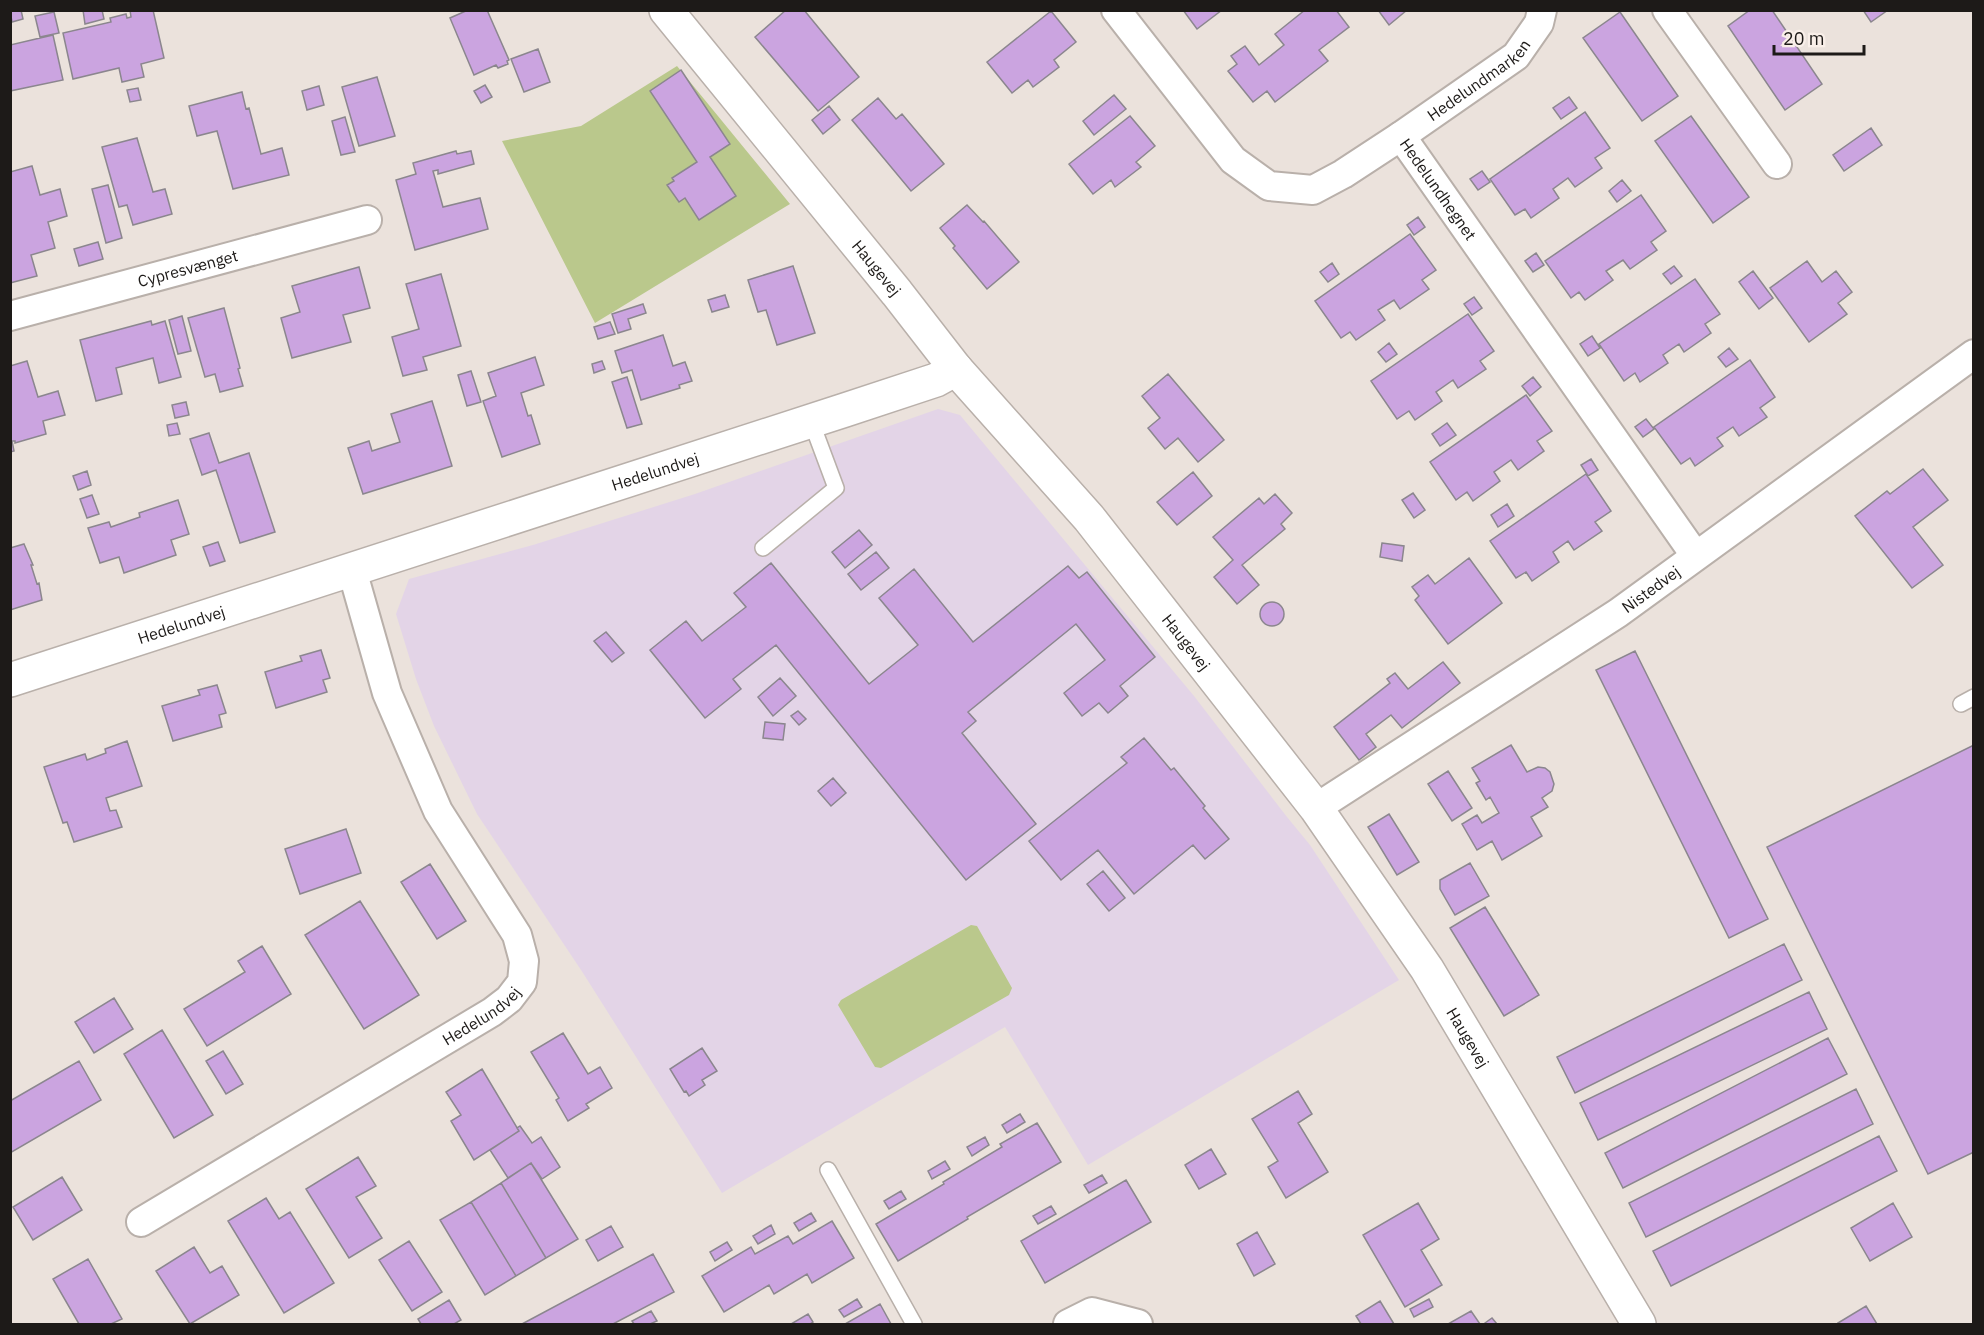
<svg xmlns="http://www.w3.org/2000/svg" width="1984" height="1335" font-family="'IBM Plex Sans',sans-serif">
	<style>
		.education { fill: #e3d4e7 }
		.green { fill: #bac88c }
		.building { fill: #cba4e0; stroke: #8b868e; stroke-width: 1.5 }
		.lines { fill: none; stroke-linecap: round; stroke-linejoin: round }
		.lane-casing { stroke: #b9b0aa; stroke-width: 18 }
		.street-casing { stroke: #b9b0aa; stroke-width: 32 }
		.secondary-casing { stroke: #b9b0aa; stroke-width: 36 }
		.lane { stroke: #fff; stroke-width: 15 }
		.street { stroke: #fff; stroke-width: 28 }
		.secondary { stroke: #fff; stroke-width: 33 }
		.labels { text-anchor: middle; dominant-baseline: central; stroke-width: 4.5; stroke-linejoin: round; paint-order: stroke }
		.street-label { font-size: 16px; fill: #1d1a18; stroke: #f9efe9 }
	</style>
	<rect width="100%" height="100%" fill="#ebe2dc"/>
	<path class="education" d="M938 409 960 415 1194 696 1287 817 1310 845 1399 980 1088 1165 1005 1027 722 1193 583 973 477 814 434 726 416 679 396 614 409 579 533 545 695 494Z"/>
	<path class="green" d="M677 66 790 204 595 323 502 141 581 126Z
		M971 925 977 926 1012 988 1009 995 881 1068 875 1067 838 1005 841 1000Z"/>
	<path class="building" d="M21 10 23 19 12 22 10 11Z
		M83 10H102L104 19 85 24Z
		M130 10H153L164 58 141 64 144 77 122 82 119 68 73 79 63 33 111 22 110 18 126 14 127 18 131 17Z
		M468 10H487L509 60 507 61 508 64 498 68 496 65 474 75 450 18Z
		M786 10H804L859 77 818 111 755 37Z
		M1183 10H1222L1197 29Z
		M1305 10H1336L1349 27 1319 50 1328 61 1275 102 1267 91 1253 102 1228 71 1237 64 1231 56 1245 46 1259 65 1284 45 1275 34Z
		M1378 10H1407L1389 25Z
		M1750 10H1772L1822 84 1785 110 1728 26Z
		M1863 10H1888L1871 22Z
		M1051 11 1076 42 1054 60 1059 67 1033 87 1028 80 1012 93 987 62Z
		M54 12 59 33 40 37 35 16Z
		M1620 12 1678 96 1642 121 1583 38Z
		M53 35 63 80 10 91V45Z
		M538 49 550 82 524 92 511 59Z
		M681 70 730 144 710 157 736 196 699 220 685 198 679 202 667 185 674 181 672 178 697 162 650 91Z
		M377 77 395 136 359 146 342 87Z
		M485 85 492 97 481 103 474 91Z
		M319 86 324 105 307 110 302 91Z
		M138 88 141 100 130 102 127 90Z
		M242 92 246 109 249 108 261 154 282 148 289 175 233 189 217 131 197 136 189 106Z
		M1114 95 1126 109 1094 135 1083 121Z
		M1569 97 1577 108 1561 119 1553 108Z
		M878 98 896 119 902 114 944 164 911 191 852 120Z
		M829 106 840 120 823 134 812 120Z
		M1585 112 1610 148 1595 158 1602 168 1575 187 1568 178 1553 189 1559 198 1531 218 1525 209 1515 215 1490 179Z
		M1130 116 1155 146 1136 162 1141 167 1115 187 1111 180 1093 194 1069 164Z
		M1691 116 1749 197 1713 223 1655 141Z
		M345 117 355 152 341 155 332 121Z
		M1871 128 1882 145 1844 171 1833 155Z
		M137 138 153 192 165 189 172 214 133 225 127 205 119 207 102 147Z
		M456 151 457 154 471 151 474 164 438 174V170L433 171 443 207 480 198 488 229 415 250 396 180 416 174 413 163Z
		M32 166 40 195 60 189 67 216 48 222 55 248 31 255 37 276 10 283V172Z
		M1482 171 1490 182 1478 190 1470 179Z
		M1622 180 1631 191 1617 202 1609 191Z
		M108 185 122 238 106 243 92 189Z
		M1641 195 1666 231 1651 242 1657 250 1630 269 1623 260 1606 271 1613 280 1585 300 1579 292 1571 298 1545 261Z
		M967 205 983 222 984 221 1019 262 987 289 953 248 955 246 940 228Z
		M1418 217 1425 227 1414 235 1407 225Z
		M1410 234 1436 270 1422 280 1429 289 1400 309 1394 300 1378 310 1385 320 1356 340 1350 332 1341 338 1315 301Z
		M98 242 103 259 79 266 74 249Z
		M1536 253 1544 265 1533 272 1525 261Z
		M1807 261 1822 282 1836 271 1852 292 1838 303 1847 314 1809 342 1770 288Z
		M1332 263 1339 274 1328 282 1320 272Z
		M793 266 815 333 777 345 766 310 758 312 748 280Z
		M1674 266 1682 276 1671 284 1663 274Z
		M359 267 370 308 343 315 351 342 292 358 281 318 300 312 292 286Z
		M1753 271 1773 298 1759 309 1739 282Z
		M441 274 461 346 423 357 427 370 403 376 392 337 419 329 406 284Z
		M1695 279 1720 314 1705 324 1711 333 1684 352 1679 344 1663 355 1668 363 1640 382 1635 373 1624 381 1599 344Z
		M725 295 729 307 712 312 708 300Z
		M1474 297 1482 308 1472 315 1464 304Z
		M643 304 646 313 628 319 631 329 618 333 612 314Z
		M224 308 240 368 238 369 243 386 220 392 215 374 205 377 188 318Z
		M1468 314 1494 351 1480 361 1486 369 1458 388 1453 380 1436 392 1442 401 1415 420 1409 411 1397 419 1371 381Z
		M182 316 191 351 178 354 169 320Z
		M151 321 152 325 165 321 181 377 159 383 153 358 116 368 122 394 96 401 80 340Z
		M610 322 615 334 598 339 594 327Z
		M663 335 673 366 685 362 692 381 679 385 680 388 641 400 632 370 622 373 615 351Z
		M1592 336 1600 348 1588 356 1580 344Z
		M1389 343 1397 354 1386 362 1378 352Z
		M1729 348 1738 359 1726 367 1718 357Z
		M535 357 544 385 521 393 528 416 531 415 540 444 502 457 483 401 496 396 488 373Z
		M1750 360 1775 397 1760 408 1767 417 1739 436 1733 427 1717 438 1723 446 1695 466 1690 458 1681 464 1654 427Z
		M27 361 38 397 58 391 65 415 43 421 46 434 15 443V441H12L14 451 10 452V366Z
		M602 361 605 369 594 373 592 364Z
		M471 371 481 402 467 406 458 375Z
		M1168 374 1224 440 1198 462 1178 438 1165 449 1148 428 1160 418 1142 396Z
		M627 377 642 424 627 428 612 382Z
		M1533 377 1541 387 1530 396 1522 386Z
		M1526 395 1552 431 1537 441 1544 451 1518 470 1511 460 1494 472 1500 481 1473 501 1467 492 1456 500 1430 462Z
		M432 401 452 466 363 494 348 448 369 441 372 451 400 442 391 414Z
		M186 402 189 415 175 418 172 405Z
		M1646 419 1654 429 1643 437 1635 427Z
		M177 423 180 434 169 436 167 425Z
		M1447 423 1456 435 1440 446 1432 434Z
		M209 433 219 463 249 453 275 532 240 543 216 470 202 475 190 439Z
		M1591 459 1598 470 1588 476 1581 465Z
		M1923 469 1948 500 1913 527 1943 565 1912 588 1855 516 1887 491 1890 494Z
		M87 471 91 485 78 490 73 476Z
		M1193 472 1212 496 1177 525 1157 502Z
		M1586 474 1611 511 1595 522 1602 531 1574 550 1568 541 1553 552 1559 562 1532 581 1526 572 1516 578 1490 541Z
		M1413 493 1425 510 1414 518 1402 500Z
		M1275 494 1292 513 1281 524 1285 529 1242 565 1259 585 1237 604 1214 577 1233 560 1213 537 1259 498 1264 504Z
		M92 495 99 514 87 518 80 499Z
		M178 500 189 534 171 540 176 555 124 573 119 557 100 563 88 528 109 522 111 527 140 517 139 513Z
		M1507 504 1514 516 1498 527 1491 515Z
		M859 530 872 545 845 568 832 552Z
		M218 542 225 561 210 566 203 547Z
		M1382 543 1404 546 1402 561 1380 557Z
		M24 544 33 565H31L37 584 39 583 42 600 10 610V548Z
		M876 552 889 568 861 590 848 574Z
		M1469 558 1502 603 1448 644 1415 600 1419 596 1412 587 1428 575 1435 584Z
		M771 563 869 684 918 645 879 598 914 569 973 642 1068 566 1079 578 1087 572 1155 657 1120 686 1128 696 1108 713 1099 703 1082 716 1064 693 1105 660 1076 624 968 712 976 721 962 733 1036 824 966 880 776 645 733 679 741 689 705 718 650 650 686 621 702 641 746 607 734 593Z
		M1260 614a12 12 0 1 1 24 0a12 12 0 1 1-24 0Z
		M606 632 624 653 612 662 594 641Z
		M321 650 330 678 323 680 327 692 276 708 265 672 302 661 300 656Z
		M1635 651 1768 919 1729 938 1596 670Z
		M1443 662 1460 683 1402 728 1391 715 1366 734 1376 747 1359 760 1334 727 1390 683 1387 679 1395 673 1408 689Z
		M780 678 796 696 773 716 758 697Z
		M217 685 226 713 219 715 222 727 173 741 162 706 200 695 198 690Z
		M798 711 806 719 799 725 791 716Z
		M765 722 785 724 783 740 763 738Z
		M1144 738 1171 770 1174 768 1205 806 1203 808 1229 839 1205 859 1193 845 1134 894 1098 850 1061 880 1029 841 1127 763 1121 757Z
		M127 741 142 786 106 798 110 811 116 810 122 827 74 842 67 822 63 823 44 767 85 754 87 760 106 753 105 749Z
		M1511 745 1527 772 1538 767 1545 768 1550 772 1554 784 1552 791 1542 798 1548 807 1531 817 1542 836 1502 860 1492 841 1477 850 1462 824 1477 815 1482 823 1499 813 1490 797 1486 800 1476 783 1480 781 1472 768Z
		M1974 745V1152L1928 1174 1767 847Z
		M1448 771 1472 808 1452 821 1428 784Z
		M833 778 846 793 831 806 818 791Z
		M1389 814 1419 862 1397 875 1368 827Z
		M346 829 361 873 300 894 285 849Z
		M1470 863 1489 896 1455 915 1440 889V880Z
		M430 864 466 921 437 939 401 882Z
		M1103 871 1125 898 1109 911 1087 884Z
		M360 901 419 995 364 1029 305 935Z
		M1485 907 1539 995 1504 1016 1450 928Z
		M1784 944 1802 980 1575 1093 1557 1057Z
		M262 946 291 994 207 1046 184 1009 245 972 238 961Z
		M1809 992 1827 1029 1598 1140 1580 1103Z
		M114 998 133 1029 94 1053 75 1022Z
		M162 1030 213 1115 174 1138 124 1054Z
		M563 1033 588 1074 600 1067 612 1088 586 1104 589 1108 568 1121 556 1100 559 1098 531 1052Z
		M1828 1038 1847 1074 1623 1188 1605 1153Z
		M702 1048 717 1071 702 1080 705 1085 689 1096 686 1091 684 1092 670 1069Z
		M223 1051 243 1084 226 1094 206 1061Z
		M79 1061 101 1100 10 1153V1101Z
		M482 1069 519 1131 474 1160 451 1121 461 1115 446 1092Z
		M1856 1089 1873 1124 1646 1237 1629 1203Z
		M1298 1091 1312 1114 1298 1123 1328 1172 1286 1198 1268 1167 1278 1161 1252 1119Z
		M1020 1114 1025 1122 1007 1133 1002 1125Z
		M1037 1123 1061 1162 967 1217 968 1219 898 1261 876 1224 944 1184 943 1182 1002 1147 1000 1144Z
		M520 1126 532 1143 541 1137 560 1167 542 1179 531 1163 508 1178 490 1150 519 1131 517 1128Z
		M1879 1136 1897 1171 1671 1286 1653 1251Z
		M985 1137 989 1145 972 1156 967 1147Z
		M1211 1149 1226 1174 1199 1189 1185 1165Z
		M358 1157 376 1186 356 1197 382 1238 349 1258 306 1189Z
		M945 1161 950 1169 932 1179 928 1171Z
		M531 1163 578 1239 546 1258 501 1183Z
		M1102 1175 1107 1183 1089 1193 1084 1185Z
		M62 1177 82 1210 33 1240 13 1207Z
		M1126 1180 1151 1222 1045 1283 1021 1241Z
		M501 1183 546 1258 516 1276 471 1202Z
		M901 1191 906 1199 889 1209 884 1201Z
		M266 1198 279 1219 290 1212 334 1283 284 1313 228 1221Z
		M471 1202 516 1276 485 1295 440 1220Z
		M1418 1203 1439 1239 1421 1250 1442 1285 1405 1307 1363 1235Z
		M1893 1203 1912 1237 1870 1261 1851 1228Z
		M1051 1206 1056 1214 1038 1224 1033 1216Z
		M811 1213 816 1221 799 1231 794 1223Z
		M832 1221 854 1258 812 1283 807 1274 774 1294 769 1285 724 1312 702 1276 751 1247 755 1254 788 1236 793 1244Z
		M771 1225 775 1234 758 1244 753 1236Z
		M611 1226 623 1247 598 1261 586 1240Z
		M1257 1232 1275 1264 1254 1276 1237 1244Z
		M409 1241 442 1292 412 1311 379 1260Z
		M727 1242 732 1250 715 1261 710 1252Z
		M194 1247 210 1273 222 1266 239 1295 190 1324 156 1271Z
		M653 1254 674 1292 613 1324H522Z
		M88 1259 122 1319 111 1324H79L53 1279Z
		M857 1299 862 1307 844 1317 839 1310Z
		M1429 1299 1433 1307 1414 1317 1410 1309Z
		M449 1300 461 1320 454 1324H421L418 1319Z
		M1380 1301 1394 1324H1361L1356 1316Z
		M880 1304 891 1324H845Z
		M1866 1306 1877 1324H1839L1838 1323Z
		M651 1311 657 1321 650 1324H634L632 1321Z
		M1471 1311 1480 1324H1448Z
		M808 1314 813 1322 810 1324H791Z
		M1492 1318 1497 1324H1486L1485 1323Z"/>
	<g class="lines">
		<g class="lane-casing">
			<path id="lane" d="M763 548 836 488 811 421
				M1961 704 1974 697
				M828 1170 914 1324"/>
		</g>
		<g class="street-casing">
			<g id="street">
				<path id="s1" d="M1116 10 1233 160 1269 186 1313 190 1343 174 1401 136 1695 555"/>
				<path d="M1667 10 1777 164"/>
				<path id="s2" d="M1401 136 1516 56 1539 23 1542 10"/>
				<path id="s3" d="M10 316 367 220"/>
				<path id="s4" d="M1316 808 1618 613 1974 354"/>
				<path id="s5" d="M141 1222 492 1012 509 999 522 982 524 961 517 935 438 811 387 693 352 570"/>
				<path d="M1068 1324 1092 1312 1138 1324"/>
			</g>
		</g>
		<g class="secondary-casing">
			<g id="secondary">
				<path id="s6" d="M666 10 897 293 956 369 1089 518 1316 808 1427 969 1639 1324"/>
				<path id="s7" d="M10 680 845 410 936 380 956 369"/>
			</g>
		</g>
		<use href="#lane" class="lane"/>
		<use href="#street" class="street"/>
		<use href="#secondary" class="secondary"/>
	</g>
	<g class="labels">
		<g class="street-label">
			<text stroke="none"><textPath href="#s2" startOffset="96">Hedelundmarken</textPath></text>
			<text stroke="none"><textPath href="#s1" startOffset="447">Hedelundhegnet</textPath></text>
			<text stroke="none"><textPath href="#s3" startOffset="184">Cypresvænget</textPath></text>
			<text stroke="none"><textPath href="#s6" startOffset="333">Haugevej</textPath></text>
			<text stroke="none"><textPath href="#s7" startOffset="678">Hedelundvej</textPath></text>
			<text stroke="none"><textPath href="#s4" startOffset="400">Nistedvej</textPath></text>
			<text stroke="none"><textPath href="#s7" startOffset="180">Hedelundvej</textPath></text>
			<text stroke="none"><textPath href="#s6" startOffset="819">Haugevej</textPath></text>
			<text stroke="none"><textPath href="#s5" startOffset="398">Hedelundvej</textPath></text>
			<text stroke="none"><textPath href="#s6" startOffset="1305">Haugevej</textPath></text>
		</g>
	</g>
	<rect width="1984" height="1335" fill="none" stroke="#1d1a18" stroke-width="24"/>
	<path d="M1774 45v9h90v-9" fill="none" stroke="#1d1a18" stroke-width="3"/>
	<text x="1783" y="45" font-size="18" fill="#1d1a18" stroke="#f9efe9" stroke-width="4.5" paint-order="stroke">20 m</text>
</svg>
